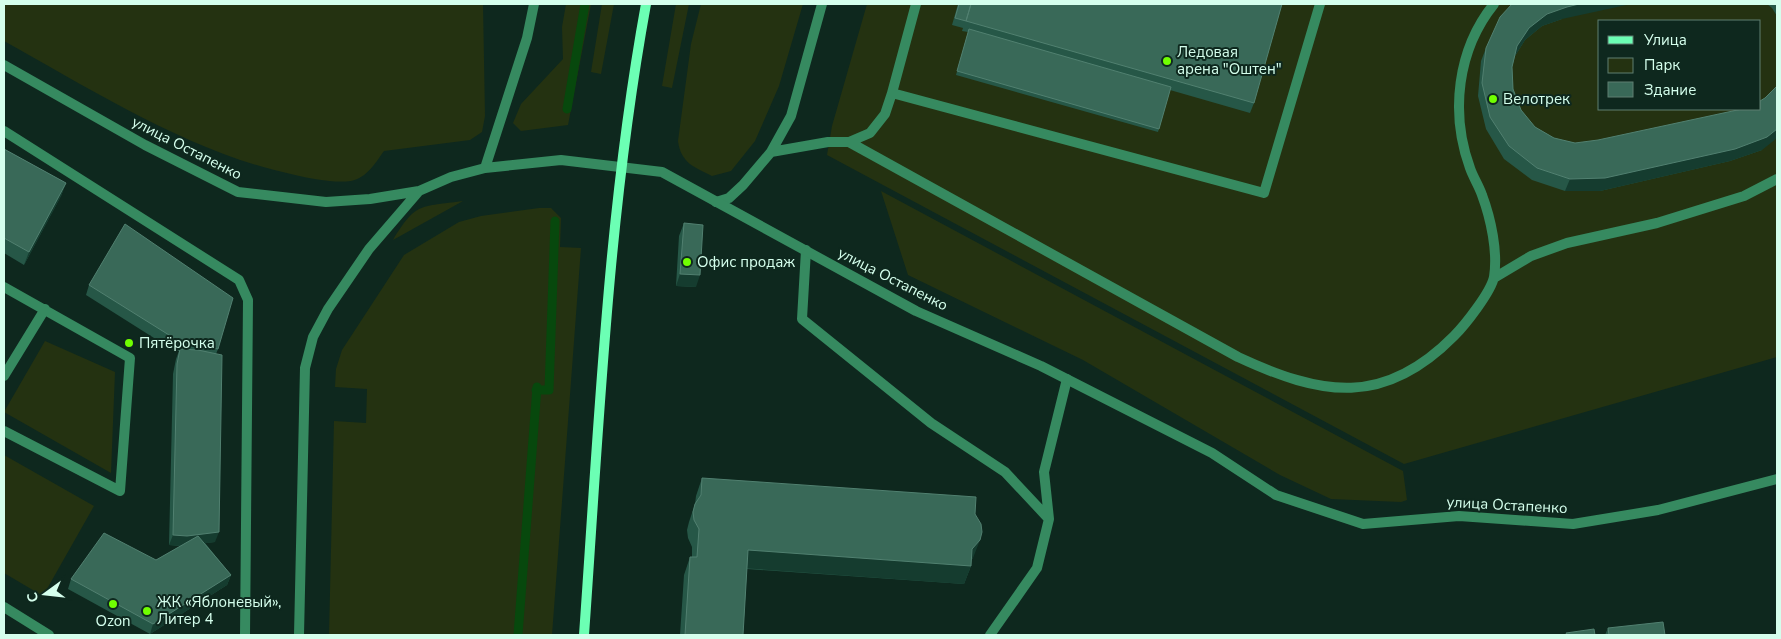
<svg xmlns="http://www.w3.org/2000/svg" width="1781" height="639" font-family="'Nunito Sans',sans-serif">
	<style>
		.green { fill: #243211; fill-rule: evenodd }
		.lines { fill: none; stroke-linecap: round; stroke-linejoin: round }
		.stream { stroke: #07480d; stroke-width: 9 }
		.lane { stroke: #368a60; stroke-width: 10 }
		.street { stroke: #368a60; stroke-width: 10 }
		.secondary { stroke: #6cffb4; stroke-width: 10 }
		.wall { fill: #265747 }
		.shaded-wall { fill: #153c2f }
		.building { fill: #396958; stroke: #518070 }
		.poi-dot { fill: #70ff01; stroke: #0e281e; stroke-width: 2 }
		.labels { text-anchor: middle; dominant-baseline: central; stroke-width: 4; stroke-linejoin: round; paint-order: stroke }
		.poi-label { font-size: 15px; fill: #d5ffed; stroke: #0e281e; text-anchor: start }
		.street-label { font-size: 15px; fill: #d5ffed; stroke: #0e281e }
	</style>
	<rect width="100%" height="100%" fill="#0e281e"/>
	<path class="green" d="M4 4H483L485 116 482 132 470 140 384 151C376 162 367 178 351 181 333 183 313 179 295 175 193 154 94 91 4 41Z
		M566 4H591L568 125 521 131 513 123 521 104 563 59 562 27Z
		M602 4H614L601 74 591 72Z
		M676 4H689L672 88 662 86Z
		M701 4H803L779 86 755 141 731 171 712 176C694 167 681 163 678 141L691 44Z
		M867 4H1777V357L1404 464 827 155 832 126ZM1600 21H1760V109H1600Z
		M881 191 1403 471 1407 500 1401 502 1331 499 1280 475 1083 360 908 275Z
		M463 201 393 240C416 202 420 207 463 201Z
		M539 208H551L561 218 560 247 581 248 552 635H329L334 421 366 423 367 389 335 387 336 369 342 350 404 255 459 222 481 216Z
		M45 341 115 372 111 473 4 412Z
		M4 455 94 506 43 596 4 573Z"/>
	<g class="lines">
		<path class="stream" d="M567 109 585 4
			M536 390H549L555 221
			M518 635 537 387"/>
		<path class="lane" d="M892 93 916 4
			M4 131 239 280 248 300 245 635
			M849 142 1238 357C1322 396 1384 407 1454 336 1465 325 1491 292 1494 277 1498 252 1491 219 1482 195 1479 186 1473 177 1470 168 1450 113 1457 50 1494 4
			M771 152 828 142H849L870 133 885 114 892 93 1264 193 1320 4
			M716 202 729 198 743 185 771 152 791 116 822 4
			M806 250 802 319 931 423 1005 472 1049 519
			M1494 278 1531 256 1567 243 1657 223 1744 196 1777 179
			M4 287 130 358 120 491 4 431
			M4 376 45 309
			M4 607 49 635
			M990 635 1037 568 1049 519 1044 472 1067 379"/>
		<path class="street" d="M4 65 145 145 238 192 326 202 370 199 419 191 451 177 485 168 561 160 662 172 916 311 1041 366 1212 453 1276 495 1363 524 1459 516 1573 524 1658 510 1777 479
			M485 168 527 38 534 4
			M299 635 305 368 313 337 328 309 369 249 419 191"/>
		<path class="secondary" d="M584 635C599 424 608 212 646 4"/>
	</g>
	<path class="wall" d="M958 4H1282L1254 103 1250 113 1170 90 1158 132 956 75 968 32 962 31 963 28 952 25Z
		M1512 4 1562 19 1542 26 1525 40 1515 56 1512 67 1513 89 1521 110 1535 127 1554 138 1575 143 1762 150 1730 161 1600 191H1565L1532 180 1504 159 1486 129 1478 96 1481 61 1486 48Z
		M1767 4H1777V16L1772 8Z
		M4 149 66 183 61 196 24 265 4 253Z
		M684 223 696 287 676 286 679 236Z
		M89 285 218 349 216 354 215 542 205 543 231 575 227 585 150 634 68 589 71 579 156 560 181 546 169 545 173 374 176 359 179 351 173 350 86 295Z
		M702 478 975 514 973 558 971 560V566L964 584 747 569 743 635H680L684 575 690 557H692V547L688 538 687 530 689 522 695 504 696 496Z
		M1608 628 1665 635H1605Z"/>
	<path class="shaded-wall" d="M1579 4H1631L1562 19 1542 26 1525 40 1513 59 1517 46 1529 28 1547 14 1567 7Z
		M1777 129V138L1762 150 1730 161 1600 191H1565L1570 179Z
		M66 183 61 196 24 265 29 252Z
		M680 274 700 275 696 287 676 286Z
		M219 532 215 542 183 546 169 545 173 535Z
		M980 540 973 558 967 566H971L964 584 742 568 748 550 972 549Z
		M231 575 227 585 150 634 153 624Z"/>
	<path class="building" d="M959 4H971L966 21 955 18Z
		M971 4H1282L1254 103 966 21Z
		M1512 4H1579L1567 7 1547 14 1529 28 1517 46 1512 67 1513 89 1521 110 1535 127 1554 138 1575 143 1598 140 1742 109H1760V101L1765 98 1777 86V129L1767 137 1735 149 1605 178 1570 179 1537 168 1509 146 1490 117 1482 83 1486 48 1500 17Z
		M969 29 1171 87 1159 129 957 71Z
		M4 149 66 183 29 252 4 238Z
		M684 223 703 225 700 275 680 274Z
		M125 224 233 298 218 349 177 340 89 285Z
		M180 349 198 350 222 355 219 532 187 536 173 535 177 364Z
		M702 478 976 497 975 514 981 524 982 532 980 540 972 549 971 566 748 550 743 635H685L690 557H697L699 529 694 520 693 512 695 504 701 495Z
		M104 533 156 560 198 536 231 575 153 624 71 579Z
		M1663 622 1665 635H1609L1608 628Z
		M1594 629 1595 635H1567L1566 633Z"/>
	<g class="poi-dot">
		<circle cx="1167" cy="61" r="5"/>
		<circle cx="1493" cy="99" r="5"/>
		<circle cx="687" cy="262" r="5"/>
		<circle cx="129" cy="343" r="5"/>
		<circle cx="113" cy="604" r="5"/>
		<circle cx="147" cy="611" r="5"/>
	</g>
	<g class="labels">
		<g class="poi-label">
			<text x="1177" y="52">Ледовая<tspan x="1177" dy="17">арена "Оштен"</tspan></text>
			<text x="1503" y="99">Велотрек</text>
			<text x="697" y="262">Офис продаж</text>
			<text x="139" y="343">Пятёрочка</text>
			<text x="157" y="602">ЖК «Яблоневый»,<tspan x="157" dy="17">Литер 4</tspan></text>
			<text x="113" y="621" text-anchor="middle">Ozon</text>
		</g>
		<g class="street-label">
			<text transform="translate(187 148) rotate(27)">улица Остапенко</text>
			<text transform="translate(893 279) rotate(27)">улица Остапенко</text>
			<text transform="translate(1507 505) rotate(3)">улица Остапенко</text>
		</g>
	</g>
	<rect width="1781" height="639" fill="none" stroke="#d5ffed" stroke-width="10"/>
	<rect x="1598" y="20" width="162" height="90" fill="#0e281e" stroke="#5e7e71"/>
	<rect x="1608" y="36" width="25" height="8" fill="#6cffb4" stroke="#5e7e71"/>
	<text x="1644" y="45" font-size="15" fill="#d5ffed">Улица</text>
	<rect x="1608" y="58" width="25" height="15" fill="#243211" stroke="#5e7e71"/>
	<text x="1644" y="70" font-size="15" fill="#d5ffed">Парк</text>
	<rect x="1608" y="82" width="25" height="15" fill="#396958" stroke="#5e7e71"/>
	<text x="1644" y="95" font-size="15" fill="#d5ffed">Здание</text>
	<g transform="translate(45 594) rotate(255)" stroke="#0e281e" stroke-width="4" paint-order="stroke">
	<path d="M0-4L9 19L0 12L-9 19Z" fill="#d5ffed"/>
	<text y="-8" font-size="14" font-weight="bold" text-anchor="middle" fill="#d5ffed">С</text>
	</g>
</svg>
